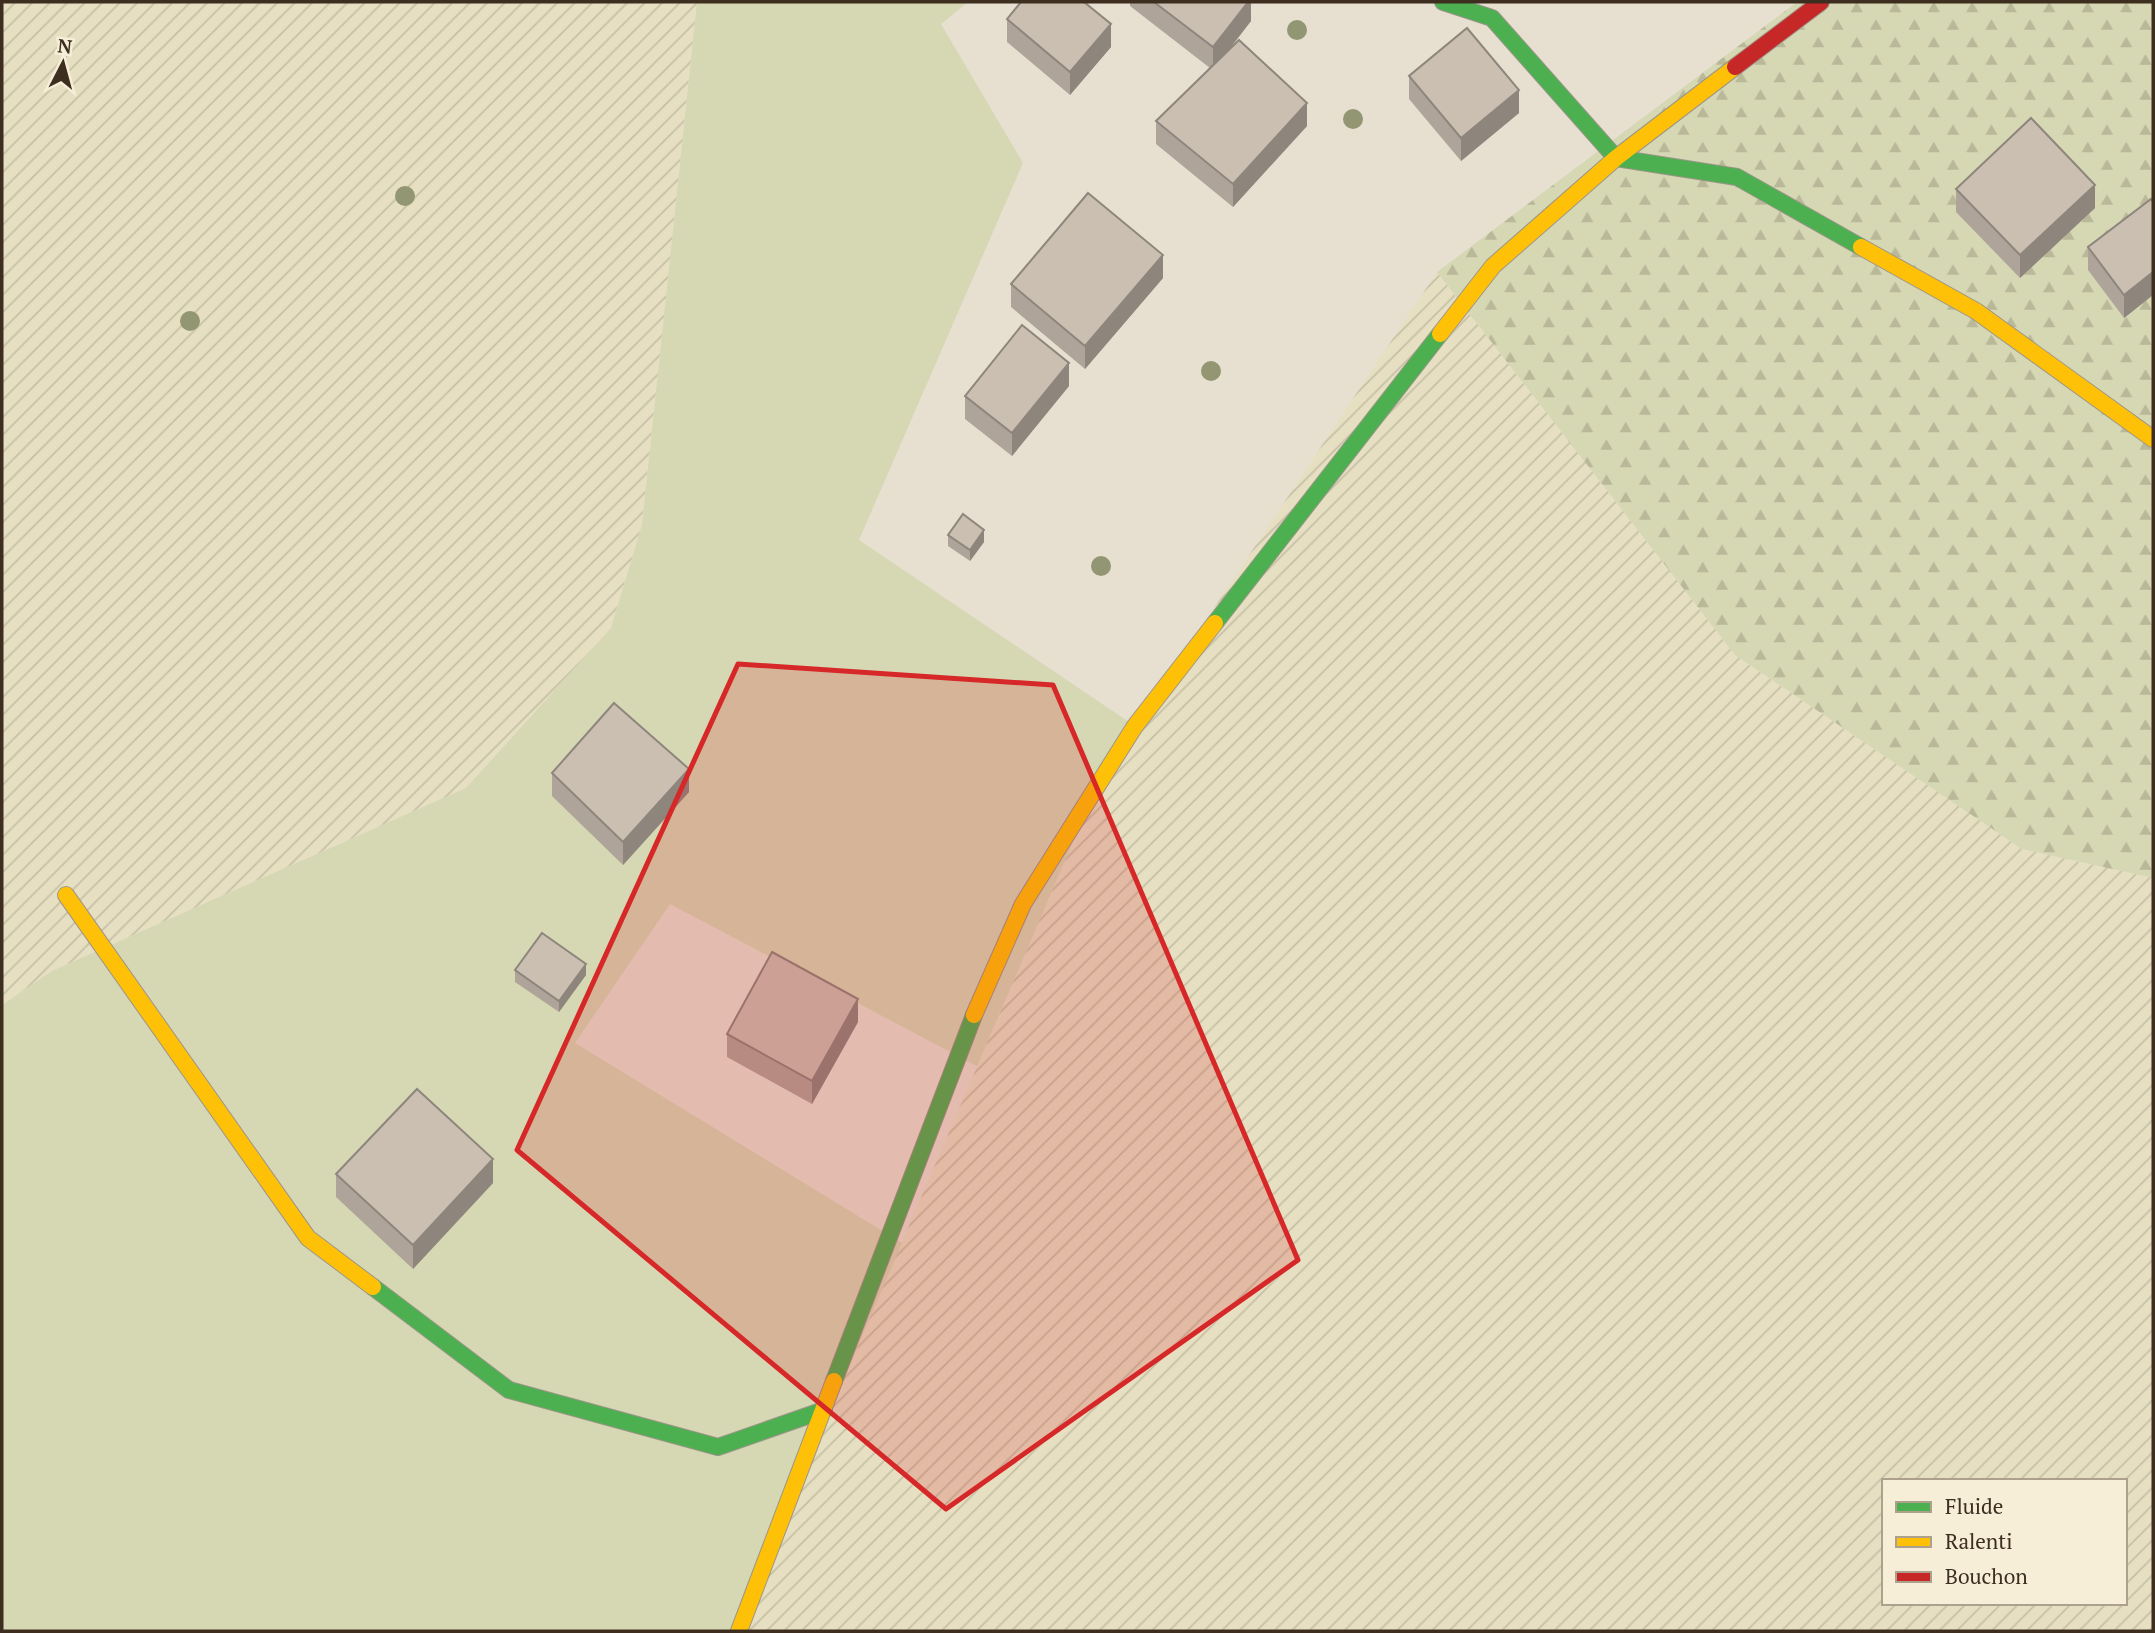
<svg xmlns="http://www.w3.org/2000/svg" width="2155" height="1633" font-family="'PT Serif',serif">
	<style>
		.farmland { fill: url(#farmland-furrows); fill-rule: evenodd }
		.grass { fill: #d6d7b3 }
		.forest { fill: url(#forest-firs) }
		.lines { fill: none; stroke-linecap: round; stroke-linejoin: round }
		.fast-casing { stroke: #9c958a; stroke-width: 18 }
		.slow-casing { stroke: #9c958a; stroke-width: 18 }
		.jam-casing { stroke: #9c958a; stroke-width: 18 }
		.fast { stroke: #4caf50; stroke-width: 16 }
		.slow { stroke: #ffc107; stroke-width: 16 }
		.jam { stroke: #c62828; stroke-width: 16 }
		.tree { fill: #929673 }
		.wall { fill: #afa499 }
		.shaded-wall { fill: #8e867d }
		.building { fill: #cbbfb2; stroke: #8e867d; stroke-width: 2 }
		.marked { fill: #d62828; fill-opacity: 0.2; stroke: #d62828; stroke-width: 5; stroke-linejoin: round }
	</style>
	<defs>
		<pattern id="farmland-furrows" width="10" height="10" patternUnits="userSpaceOnUse" patternTransform="scale(1.75)"><rect width="10" height="10" fill="#e6dfc2"/><path d="M-1 1l2-2M0 10L10 0M9 11l2-2" fill="none" stroke="#c6c0a6"/></pattern>
		<pattern id="forest-firs" width="22" height="20" patternUnits="userSpaceOnUse" patternTransform="scale(1.75)"><rect width="22" height="20" fill="#d6d7b3"/><path d="M5 1l3.5 6h-7zM16 11l3.5 6h-7z" fill="#b9b99a"/></pattern>
	</defs>
	<rect width="100%" height="100%" fill="#e7e0d1"/>
	<path class="farmland" d="M2 2H697L642 525 611 628 466 788 52 971 2 1005Z
		M1437 272 1735 655 2022 849 2153 878V1631H736L1099 781ZM1884 1481H2125V1603H1884Z"/>
	<path class="grass" d="M697 2H968L941 24 1023 163 859 540 1135 726 1099 781 977 1066 670 904 575 1043 902 1243 736 1631H2V1005L52 971 466 788 611 628 642 525Z"/>
	<path class="forest" d="M1797 2H2153V878L2022 849 1735 655 1437 272Z"/>
	<g class="lines">
		<g class="fast-casing">
			<path id="fast" d="M1443 2 1492 18 1616 158 1737 177 1861 247
				M1215 623 1440 334
				M373 1287 509 1390 718 1447 824 1410
				M834 1381 974 1015"/>
		</g>
		<g class="slow-casing">
			<path id="slow" d="M1861 247 1976 311 2153 439
				M1440 334 1493 266 1616 158 1735 67
				M66 895 308 1238 373 1287
				M974 1015 1023 904 1135 726 1215 623
				M739 1631 834 1381"/>
		</g>
		<g class="jam-casing">
			<path id="jam" d="M1735 67 1821 2"/>
		</g>
		<use href="#fast" class="fast"/>
		<use href="#slow" class="slow"/>
		<use href="#jam" class="jam"/>
	</g>
	<g class="tree">
		<circle cx="1297" cy="30" r="10"/>
		<circle cx="1353" cy="119" r="10"/>
		<circle cx="405" cy="196" r="10"/>
		<circle cx="190" cy="321" r="10"/>
		<circle cx="1211" cy="371" r="10"/>
		<circle cx="1101" cy="566" r="10"/>
	</g>
	<path class="wall" d="M1130 2H1251V21L1228 51 1307 126 1233 207 1156 144V121L1210 68 1130 6Z
		M1007 19 1111 47 1070 95 1007 42Z
		M1409 76 1519 113 1461 161 1409 99Z
		M1956 189 2095 208 2020 278 1956 212Z
		M2153 202V295L2124 318 2088 270V247Z
		M1163 278 1085 369 1011 307V284Z
		M1069 386 1012 456 965 419V396Z
		M948 535 984 542 970 561 948 546Z
		M552 773 689 792 623 865 552 796Z
		M515 970 586 975 559 1012 515 982Z
		M858 1022 812 1104 727 1057V1034Z
		M336 1174 493 1183 413 1269 336 1197Z"/>
	<path class="shaded-wall" d="M1248 2H1251V21L1213 70V47Z
		M1111 24V47L1070 95V72Z
		M1519 90V113L1461 161V138Z
		M1307 103V126L1233 207V184Z
		M2095 185V208L2020 278V255Z
		M1163 255V278L1085 369V346Z
		M2153 272V295L2124 318V295Z
		M1069 363V386L1012 456V433Z
		M984 530V542L970 561V550Z
		M689 769V792L623 865V842Z
		M586 964V975L559 1012V1001Z
		M858 999V1022L812 1104V1081Z
		M493 1159V1183L413 1269V1245Z"/>
	<path class="building" d="M1021 2H1084L1111 24 1070 72 1007 19Z
		M1154 2H1248L1213 47Z
		M1467 28 1519 90 1461 138 1409 76Z
		M1239 40 1307 103 1233 184 1156 121Z
		M2031 118 2095 185 2020 255 1956 189Z
		M1088 193 1163 255 1085 346 1011 284Z
		M2151 199 2153 202V272L2124 295 2088 247Z
		M1022 325 1069 363 1012 433 965 396Z
		M963 514 984 530 970 550 948 535Z
		M614 703 689 769 623 842 552 773Z
		M542 933 586 964 559 1001 515 970Z
		M772 952 858 999 812 1081 727 1034Z
		M417 1089 493 1159 413 1245 336 1174Z"/>
	<path class="marked" d="M738 664 1053 685 1298 1260 946 1509 517 1150Z"/>
	<rect width="2155" height="1633" fill="none" stroke="#3d2e20" stroke-width="7"/>
	<rect x="1882" y="1479" width="245" height="126" fill="#f7eed8" stroke="#ada18e" stroke-width="2"/>
	<rect x="1896" y="1502" width="35" height="10" fill="#4caf50" stroke="#ada18e" stroke-width="2"/>
	<text x="1945" y="1514" font-size="21" fill="#3d2e20">Fluide</text>
	<rect x="1896" y="1537" width="35" height="10" fill="#ffc107" stroke="#ada18e" stroke-width="2"/>
	<text x="1945" y="1549" font-size="21" fill="#3d2e20">Ralenti</text>
	<rect x="1896" y="1572" width="35" height="10" fill="#c62828" stroke="#ada18e" stroke-width="2"/>
	<text x="1945" y="1584" font-size="21" fill="#3d2e20">Bouchon</text>
	<g transform="translate(63 63) rotate(6)" stroke="#f7eed8" stroke-width="5" paint-order="stroke">
	<path d="M0-5L12 26L0 18L-12 26Z" fill="#3d2e20"/>
	<text y="-10" font-size="19" font-weight="bold" text-anchor="middle" fill="#3d2e20">N</text>
	</g>
</svg>
